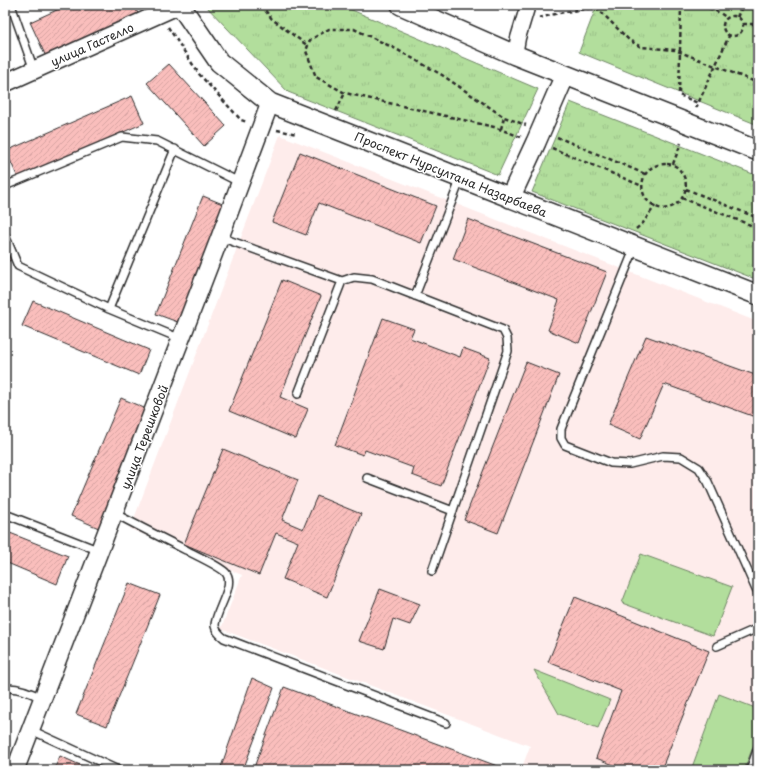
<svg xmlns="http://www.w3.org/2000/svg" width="763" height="775" font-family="'Playpen Sans',sans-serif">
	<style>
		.built { fill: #feeceb }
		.grass { fill: #b2de9c; stroke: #6e8464 }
		.park { fill: url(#park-tufts); stroke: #6e8464 }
		.building { fill: url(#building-hatch); stroke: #2b2b2b }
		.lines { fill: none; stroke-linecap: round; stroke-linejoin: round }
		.service-casing { stroke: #2b2b2b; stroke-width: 10 }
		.minor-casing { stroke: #2b2b2b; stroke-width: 17 }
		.tertiary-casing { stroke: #2b2b2b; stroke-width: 20 }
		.secondary-casing { stroke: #2b2b2b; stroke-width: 22 }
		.path { stroke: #2b2b2b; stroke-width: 2.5; stroke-dasharray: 4 3; stroke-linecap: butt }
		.service { stroke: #fff; stroke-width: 7 }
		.minor { stroke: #fff; stroke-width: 14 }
		.tertiary { stroke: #fff; stroke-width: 17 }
		.secondary { stroke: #fff; stroke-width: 19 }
		.labels { text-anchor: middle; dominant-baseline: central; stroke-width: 3; stroke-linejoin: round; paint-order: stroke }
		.street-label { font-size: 12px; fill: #2b2b2b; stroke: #fff }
	</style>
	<defs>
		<pattern id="park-tufts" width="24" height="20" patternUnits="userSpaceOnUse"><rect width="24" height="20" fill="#b2de9c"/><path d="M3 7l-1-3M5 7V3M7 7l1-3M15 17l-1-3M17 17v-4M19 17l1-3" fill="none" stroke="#99bf87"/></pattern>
		<pattern id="building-hatch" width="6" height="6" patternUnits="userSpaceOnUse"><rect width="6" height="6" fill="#fabebc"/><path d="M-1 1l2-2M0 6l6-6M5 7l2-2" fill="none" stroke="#d6a3a2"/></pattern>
	</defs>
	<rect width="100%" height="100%" fill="#fff"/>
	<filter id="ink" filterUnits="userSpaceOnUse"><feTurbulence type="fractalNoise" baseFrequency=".025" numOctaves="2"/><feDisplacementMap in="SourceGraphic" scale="8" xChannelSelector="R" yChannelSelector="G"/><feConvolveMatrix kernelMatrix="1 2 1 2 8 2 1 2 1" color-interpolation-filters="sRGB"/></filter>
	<g filter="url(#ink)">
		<path class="built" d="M280 135 758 322V770H521L530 746 221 629 242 575 130 529Z"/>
		<path class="grass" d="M641 554 732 587 713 636 622 603Z
			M534 670 610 700 598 728 559 714Z
			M719 694 758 709V734L744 770H691Z"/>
		<path class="park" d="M205 5H340L538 89 498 175 288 92Z
			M597 5H758V125L579 52Z
			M570 102 758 176V280L532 192Z"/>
		<path class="building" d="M68 5H134L140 18 47 59 30 22Z
			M169 64 226 126 204 146 147 83Z
			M132 96 144 123 18 178 6 151Z
			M300 152 436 206 421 243 319 203 306 235 272 222Z
			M203 196 230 207 183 324 156 314Z
			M468 219 607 272 579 343 548 330 559 300 453 259Z
			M5 247 11 260 5 263Z
			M282 280 321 296 280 397 308 409 296 439 229 411Z
			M33 301 149 350 139 375 22 326Z
			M383 318 414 329 410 338 460 357 463 348 490 358 441 486 412 475 414 468 365 450 363 455 335 445Z
			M646 336 758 376V418L664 384 640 439 608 425Z
			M526 362 559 375 498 533 464 520Z
			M121 398 151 411 101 529 71 516Z
			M223 449 298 480 282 520 303 529 317 496 361 514 327 597 283 579 298 542 276 533 259 575 184 544Z
			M5 531 68 556 57 584 5 562Z
			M129 583 160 595 107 726 76 714Z
			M380 589 420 604 410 625 393 619 384 649 359 641Z
			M575 597 709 651 661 770H626L596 758 621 691 548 662Z
			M252 678 274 688 243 770H220Z
			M284 687 508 770H253Z
			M60 756 89 769V770H54Z"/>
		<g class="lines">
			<g class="service-casing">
				<path id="service" d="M11 5 34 70
					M5 186 122 137 157 141 241 183
					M5 235 18 266 109 309 181 339
					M220 237 342 281 354 277 372 279 503 330 507 338 508 351 432 571
					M635 247 561 429V438L565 445 611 463 630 464 663 456 681 457 699 468 708 482 758 594
					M415 296 461 178
					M109 309 175 149
					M298 394 342 281
					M367 478 453 511
					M114 513C138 526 162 538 186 550 195 555 220 566 226 573 236 585 214 613 215 626 216 631 220 635 224 638L446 723
					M5 514 100 551
					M717 646 758 628
					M5 688C19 687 31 692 43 699
					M31 730 118 770
					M750 770 758 748"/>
			</g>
			<g class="minor-casing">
				<path id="minor" d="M515 55 518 38 528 5"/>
			</g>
			<g class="tertiary-casing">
				<path id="tertiary" d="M5 83 179 5
					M15 770 220 237 270 103"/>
			</g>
			<g class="secondary-casing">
				<path id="secondary" d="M180 5 219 62 270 103 758 295
					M401 5 515 55 758 151
					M510 198 536 142 565 75"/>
			</g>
			<path class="path" d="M261 5 272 19 308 46
				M681 5 679 95 698 103
				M702 5 720 13 727 18
				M596 7 629 40 641 47 675 50 758 83
				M723 26a10 10 0 1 1 20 0a10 10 0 1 1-20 0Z
				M737 17 743 5
				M539 18 559 13 608 5
				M743 24H758
				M168 27 199 74 241 120 247 122
				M696 108 729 36
				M336 111 345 93
				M501 129 504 117
				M277 130 297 134
				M521 137 494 127 345 93 316 77 306 51 310 40 329 29H354L396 49 442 75 504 117 526 125
				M557 137 645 174
				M552 148 642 186
				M667 164C674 164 678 167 682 173 696 195 668 219 652 204 649 202 646 200 645 197 639 186 643 171 655 166 658 164 664 164 667 164Z
				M673 164 681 143
				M686 189 758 218
				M682 198 758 228
				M636 229 643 223 655 206"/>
			<use href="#service" class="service"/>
			<use href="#minor" class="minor"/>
			<use href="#tertiary" class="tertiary"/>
			<use href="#secondary" class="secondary"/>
		</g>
	</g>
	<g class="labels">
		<g class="street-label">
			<text transform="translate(92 44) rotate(-24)">улица Гастелло</text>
			<text transform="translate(451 174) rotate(22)">Проспект Нурсултана Назарбаева</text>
			<text transform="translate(144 437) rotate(-69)">улица Терешковой</text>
		</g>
	</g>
	<rect width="763" height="775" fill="none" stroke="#fff" stroke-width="20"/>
	<rect x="10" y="10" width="743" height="755" fill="none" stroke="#2b2b2b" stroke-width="1.5" filter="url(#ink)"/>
</svg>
